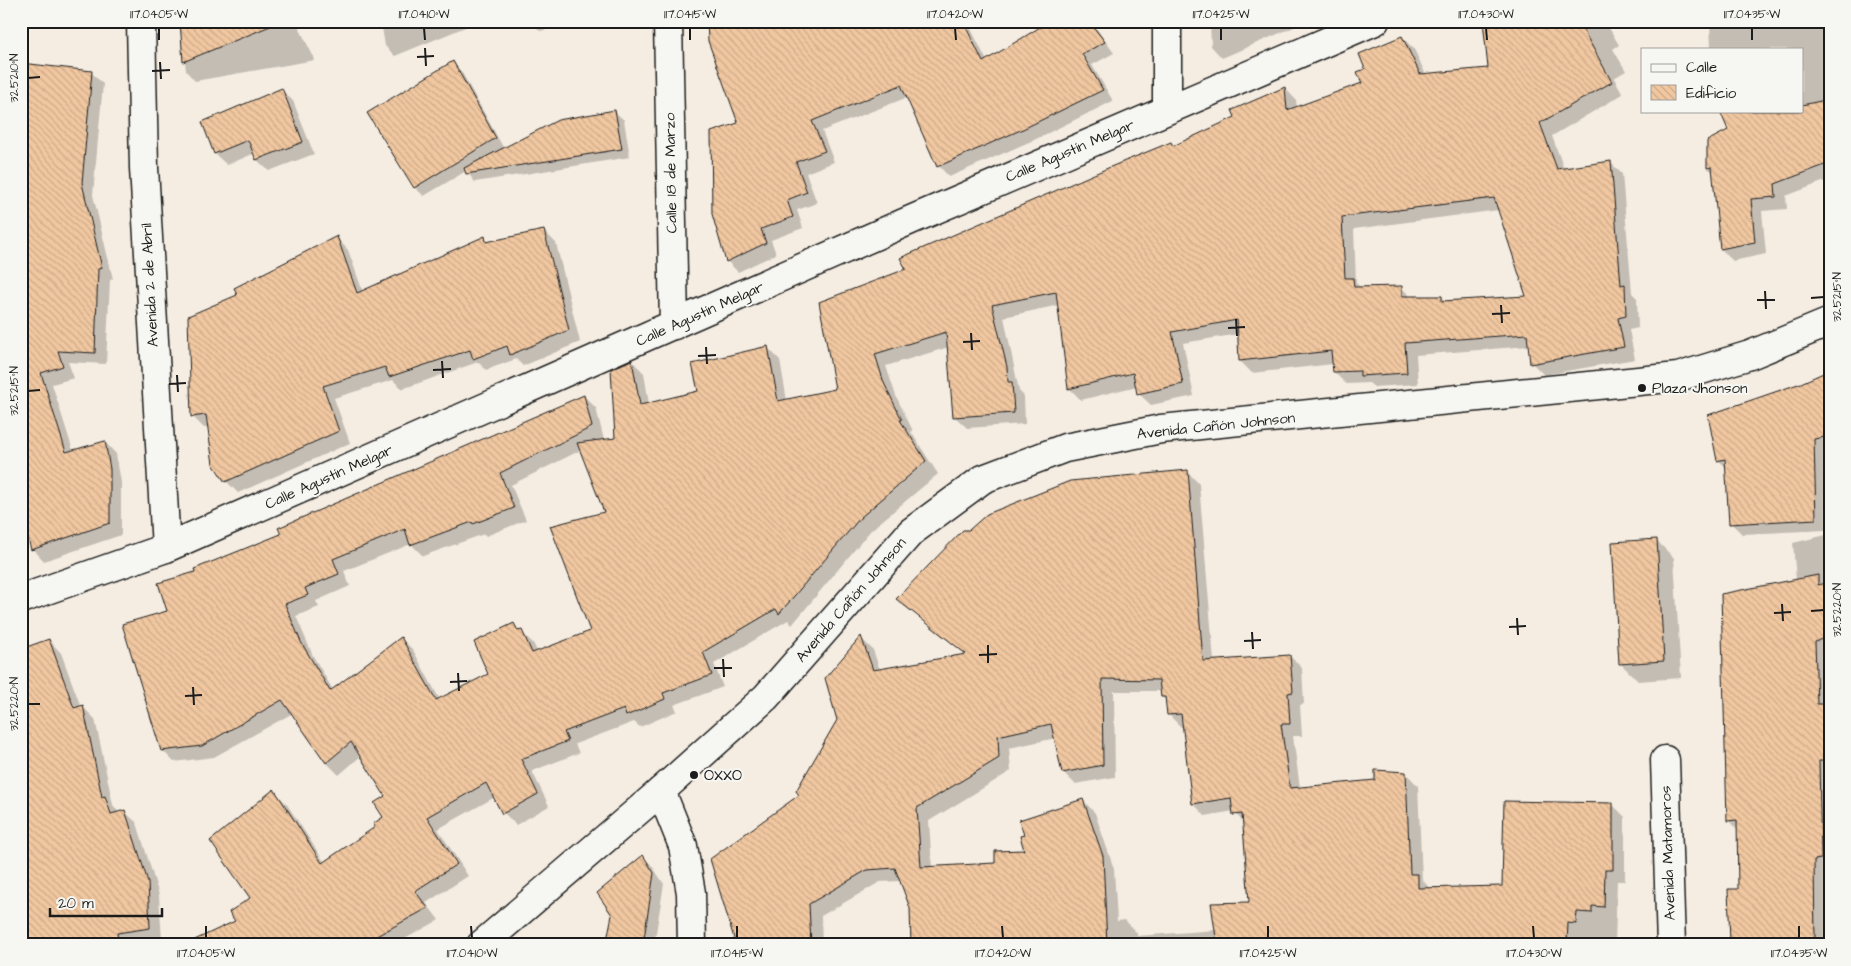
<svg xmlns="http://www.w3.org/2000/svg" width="1851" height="966" font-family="'Architects Daughter',sans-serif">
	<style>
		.shadow { fill: #0003; fill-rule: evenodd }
		.building { fill: url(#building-back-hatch); stroke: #1c1c1c; fill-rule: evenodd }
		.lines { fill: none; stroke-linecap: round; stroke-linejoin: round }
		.street-casing { stroke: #1c1c1c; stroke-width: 31 }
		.secondary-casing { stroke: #1c1c1c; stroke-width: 31 }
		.street { stroke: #f6f6f2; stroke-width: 28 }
		.secondary { stroke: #f6f6f2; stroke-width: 28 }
		.ticks { fill: none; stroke: #1c1c1c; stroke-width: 2 }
		.poi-dot { fill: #1c1c1c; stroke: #f6f6f2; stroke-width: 2 }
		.labels { text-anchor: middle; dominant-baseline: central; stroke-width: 4; stroke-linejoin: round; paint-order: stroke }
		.street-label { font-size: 15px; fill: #1c1c1c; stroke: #f6f6f2 }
		.poi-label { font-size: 15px; fill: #1c1c1c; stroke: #f6f6f2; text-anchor: start }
		.neatline { fill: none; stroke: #1c1c1c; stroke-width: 2 }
		.ticks-label { font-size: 12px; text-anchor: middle; fill: #1c1c1c }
	</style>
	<defs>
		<pattern id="building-back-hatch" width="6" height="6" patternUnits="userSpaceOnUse" patternTransform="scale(1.25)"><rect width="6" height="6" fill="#f0c7a0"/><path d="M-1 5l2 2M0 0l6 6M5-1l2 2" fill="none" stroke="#cdaa89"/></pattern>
	</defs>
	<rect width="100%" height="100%" fill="#f5ede2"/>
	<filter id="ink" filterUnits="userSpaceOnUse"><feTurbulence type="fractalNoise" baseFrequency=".02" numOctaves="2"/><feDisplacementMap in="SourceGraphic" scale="10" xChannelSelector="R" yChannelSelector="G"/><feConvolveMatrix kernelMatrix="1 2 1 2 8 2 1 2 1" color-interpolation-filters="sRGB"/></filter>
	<g filter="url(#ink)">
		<path class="shadow" d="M181 21H296L315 60 195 81 186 71Z
			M381 21H480L395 56 385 46Z
			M530 21H578L540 31Z
			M708 21H967L987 61 1052 21H1091L1114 53 1092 65 1113 101 1036 139 949 177 939 166 908 97 822 131 834 162 806 173 817 203 797 210 803 228 771 240 776 254 738 272 727 261 739 124Z
			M1210 21H1308L1222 58 1211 46Z
			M1484 21H1605L1619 45 1613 49 1626 71 1614 78 1623 94 1552 136 1564 169 1610 162 1622 174 1632 293 1637 298 1638 328 1629 330 1635 359 1544 375 1532 363 1529 346 1416 355 1418 384 1374 387 1369 383 1346 384 1334 372 1333 364 1252 373 1240 361 1239 334 1183 343 1194 396 1151 405 1138 393 1137 386 1081 400 1069 388 1059 305 1004 317 1019 391 1024 396 1025 424 967 428 954 416 949 347 886 366 896 396 913 431 911 432 938 474 871 530 792 625 788 620 714 664 723 687 674 705 677 711 640 727 634 722 575 744 579 753 532 771 549 806 516 825 504 813 495 797 438 829 468 876 426 903 439 920 394 945H195L237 922 252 899 274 791 286 803 325 863 377 827 384 818 386 796 361 756 339 775 327 763 293 713 214 757 174 762 162 750 169 612 197 572 584 396 596 408 604 440 616 439 632 361 644 373 649 404 699 392 768 348 780 360 787 401 836 390 908 270 1171 144 1174 147 1237 118 1285 88 1296 100 1297 108 1364 84 1367 70 1402 37 1414 49 1426 75 1490 69ZM1499 210 1528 297 1447 302 1442 297H1411L1402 288 1362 289 1356 283 1354 229ZM581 450 606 513 592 632 538 653 533 643 513 624 489 675 440 700 413 650 401 638 333 690 313 656 296 616 319 607 316 601 350 586 344 571 411 544 423 556 484 534 486 536 526 520 511 485Z
			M1710 21H1830V179L1786 196 1787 209 1762 211 1766 254 1733 261 1721 249 1714 173 1708 168V142L1802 111V49H1711Z
			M453 63 461 71 504 149 615 112 624 120 630 157 475 182 466 171 424 196 415 188 369 113Z
			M21 64 91 72 103 84 93 195 113 279 110 280 106 364 68 362 74 378 52 384 73 451 105 442 116 454 121 482V535L44 561 33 549 21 507Z
			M281 89 293 101 314 154 269 171 257 160 255 153 227 165 215 154 203 122Z
			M544 231 556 243 580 342 523 366 516 359 486 370 478 362 402 389 393 380 334 398 350 443 238 493 226 481 209 428H204L192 416 239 296 337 238 348 250 363 292 485 238 489 242Z
			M1830 372V449L1824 450 1827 530 1742 534 1731 523 1727 468 1718 460 1802 385Z
			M1187 471 1199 484 1214 661 1290 656 1302 668 1304 704 1300 705 1302 736H1293L1300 788 1376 781 1406 773 1418 786 1422 879 1430 889 1504 888 1612 804 1625 817V881H1617L1615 945H912V908L901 881 880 882 821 916 822 945H745L801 795 839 721 861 638 873 650 880 670 966 655 898 599 970 531ZM1114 691H1162V697L1167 701 1168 714 1181 727H1183L1193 803 1205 816 1234 811 1245 825 1251 903 1216 930 1137 936V933L1125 920 1117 921 1114 869 1095 813 1083 800 1026 851 997 864 932 868 929 821 1011 771 1009 748 1056 738 1063 772 1075 784 1115 777Z
			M1830 534V653L1827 654 1830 705V945H1731L1730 890H1740L1738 831 1728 820 1796 580 1793 543Z
			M1656 540 1674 558 1681 678 1638 681 1621 664Z
			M49 640 61 653 81 707H83L95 719 113 805 119 813 124 811 137 823 159 895 162 940 130 945H21Z
			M643 856 652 866 664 884 654 945H608Z"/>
		<path class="building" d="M180 21H280V22L183 62Z
			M707 21H963L983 62 1050 21H1089L1105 42 1082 54 1103 90 1025 128 937 167 901 85 812 121 825 151 796 162 807 192 787 200 793 217 761 229 766 243 726 262 712 214 711 132 738 123 708 41Z
			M1483 21H1578L1612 82 1540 123 1557 169 1611 161 1621 285 1625 284 1626 316 1618 318 1624 347 1530 364 1527 334 1405 343 1407 373 1360 376V371L1333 372 1331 351 1239 361 1237 320 1172 332 1183 384 1137 394 1133 373 1068 389 1056 292 992 305 1007 367 1008 382H1012L1014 413 953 417 946 332 875 354 884 383 902 420H900L926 461 860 518 779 614 776 609 703 652 712 675 663 693 665 699 626 716 624 709 564 732 568 741 521 759 538 794 502 814 486 783 427 817 457 864 415 891 428 908 360 945H184L235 921 229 912 250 898 210 841 274 789 322 863 375 827 373 824 383 817 374 803 385 796 351 742 326 763 282 700 202 746 161 751 122 624 167 611 158 583 195 572 194 569 281 534 278 528 584 395 592 427 500 473 514 508 473 524 472 522 410 545 405 529 333 559 339 574 305 588 308 595 285 604 301 642 330 691 401 637 436 700 488 674 474 642 514 623 518 631 522 630 532 653 590 631 550 526 604 512 577 443 615 438 611 369 632 360 640 405 698 391 692 364 768 346 778 401 835 389 819 302 906 269 900 258 1108 168 1171 142 1173 146 1235 117 1232 110 1285 87 1287 110 1362 83 1357 72 1365 69 1359 54 1402 36 1420 74 1488 68ZM1494 198 1526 296 1442 301V296H1402V286L1354 287 1353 278H1345L1342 217Z
			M453 61 496 138 414 188 367 113Z
			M21 63 92 71 82 183 102 268 98 269 95 353 58 351 63 366 41 373 66 452 105 441 110 469V523L31 550 21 511Z
			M282 88 303 142 256 160 248 140 214 154 202 122Z
			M1830 99V163L1775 184 1776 197 1751 199 1755 242 1720 249 1712 167 1707 168V141L1728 130 1720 111H1802V105Z
			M615 110 622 149 466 174 464 168 558 120Z
			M544 230 569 330 510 355 507 346 473 359 470 350 389 377 385 367 323 386 339 431 225 482 213 464 206 415 191 417 188 316 237 295 234 288 337 236 357 293 485 236 486 242Z
			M1830 370V436L1814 439 1816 519 1729 524 1725 459 1717 461 1708 415 1801 383Z
			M1188 470 1203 661 1290 655 1293 692 1288 693 1290 724H1281L1290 788 1375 780V770L1406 772 1410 874H1418V888L1502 886 1504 801 1613 803V870H1605L1604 907 1592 906V913L1577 912 1576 924 1568 923 1567 945H1217L1211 903 1249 902 1242 814 1233 815 1231 798 1192 804 1181 714 1167 715 1165 697H1161L1159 680 1102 679 1103 765 1062 773 1051 724 998 736 999 758 917 808 921 867 995 863V851L1024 850 1020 836 1024 835 1019 820 1083 799 1103 856 1107 945H911L910 908 895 868 867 870 809 904 811 945H736L710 859 799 795 796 791 837 720 825 678 861 636 873 670 966 654 896 599 963 530H969L987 514 1070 481Z
			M1657 539 1664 661 1619 664 1612 542Z
			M1818 575V585L1830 582V635L1815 642 1817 704H1830V761H1819L1821 859 1814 860 1815 942H1730L1728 889H1738L1737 820 1727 821 1721 594Z
			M49 639 74 708 83 705 102 797 105 796 111 814 125 810 148 882 150 928 117 933 119 945H21V649Z
			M643 855 654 873 643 945H606L612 915 597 893Z"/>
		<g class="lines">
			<g class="street-casing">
				<path id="street" d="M141 21 144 168 166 548
					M668 21 674 325
					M1167 109V21
					M1665 760 1671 945
					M661 791 683 846 691 893 692 945"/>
			</g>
			<g class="secondary-casing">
				<path id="secondary" d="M21 599 166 548 913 219 1375 21
					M481 945 661 791 766 697 911 532 983 479 1065 448 1161 429 1678 377 1750 355 1830 322"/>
			</g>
			<use href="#street" class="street"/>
			<use href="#secondary" class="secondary"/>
		</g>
	</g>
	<path class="ticks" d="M159 28V40M424 28 425 40M690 28V40M955 28 956 40M1221 28V40M1486 28 1487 40M1752 28V40M425 48 426 66M417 57 434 56M160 62 161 79M152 71 170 70M28 78 40 77M1765 291 1766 309M1811 298 1824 297M1757 300H1775M1501 305 1502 323M1492 314 1510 313M1236 319 1237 336M1228 328 1245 327M971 333 972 350M963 342 980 341M706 347 707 364M698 356 716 355M442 361 443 378M433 370 451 369M177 375 178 392M169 384 186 383M28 391 40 390M1782 604 1783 621M1811 611 1824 610M1774 613 1791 612M1517 618 1518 635M1509 627 1526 626M1252 632 1253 649M1244 641 1261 640M988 645V663M979 655 997 654M723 659 724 677M714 668H732M458 673 459 691M450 682 467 681M193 687 194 705M185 696 202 695M28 704H40M206 926V938M471 926 472 938M737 926V938M1002 926 1003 938M1268 926V938M1533 926 1534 938M1799 926V938"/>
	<g class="poi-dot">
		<circle cx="1642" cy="388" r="5"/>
		<circle cx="694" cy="775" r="5"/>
	</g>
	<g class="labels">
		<g class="street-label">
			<text transform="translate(1070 151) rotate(-23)">Calle Agustín Melgar</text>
			<text transform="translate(671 173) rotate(-91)">Calle 18 de Marzo</text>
			<text transform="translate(150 285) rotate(-93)">Avenida 2 de Abril</text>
			<text transform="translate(700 314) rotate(-24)">Calle Agustín Melgar</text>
			<text transform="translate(1216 426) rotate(-6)">Avenida Cañón Johnson</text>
			<text transform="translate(329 477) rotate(-24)">Calle Agustín Melgar</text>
			<text transform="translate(851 600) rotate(-49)">Avenida Cañón Johnson</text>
			<text transform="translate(1668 853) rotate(-92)">Avenida Matamoros</text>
		</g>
		<g class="poi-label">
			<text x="1652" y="388">Plaza Jhonson</text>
			<text x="704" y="775">OXXO</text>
		</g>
	</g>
	<rect width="1851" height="966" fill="none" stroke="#f6f6f2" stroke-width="55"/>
	<rect x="1641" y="48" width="162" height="65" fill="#f6f6f2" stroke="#9f9f9c"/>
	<rect x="1651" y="64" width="25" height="8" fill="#f6f6f2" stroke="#9f9f9c"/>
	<text x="1686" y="72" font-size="15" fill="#1c1c1c">Calle</text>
	<rect x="1651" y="85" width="25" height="15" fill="url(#building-back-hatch)" stroke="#9f9f9c"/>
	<text x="1686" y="98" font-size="15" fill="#1c1c1c">Edificio</text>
	<path d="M50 908v8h112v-8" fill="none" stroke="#1c1c1c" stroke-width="2.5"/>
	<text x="58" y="908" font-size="15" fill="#1c1c1c" stroke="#f6f6f2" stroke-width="4" paint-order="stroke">20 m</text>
	<rect x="28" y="28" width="1796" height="910" class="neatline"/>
	<g class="ticks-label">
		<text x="159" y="18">117.0405°W</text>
		<text x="424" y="18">117.0410°W</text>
		<text x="690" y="18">117.0415°W</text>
		<text x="955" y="18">117.0420°W</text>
		<text x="1221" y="18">117.0425°W</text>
		<text x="1486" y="18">117.0430°W</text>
		<text x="1752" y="18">117.0435°W</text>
		<text transform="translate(14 78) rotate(-90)" y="4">32.5210°N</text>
		<text transform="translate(1837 297) rotate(-90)" y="4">32.5215°N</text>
		<text transform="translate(14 391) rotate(-90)" y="4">32.5215°N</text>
		<text transform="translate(1837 610) rotate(-90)" y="4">32.5220°N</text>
		<text transform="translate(14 704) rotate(-90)" y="4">32.5220°N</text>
		<text x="206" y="957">117.0405°W</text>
		<text x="472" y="957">117.0410°W</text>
		<text x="737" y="957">117.0415°W</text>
		<text x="1003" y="957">117.0420°W</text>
		<text x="1268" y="957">117.0425°W</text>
		<text x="1534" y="957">117.0430°W</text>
		<text x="1799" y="957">117.0435°W</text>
	</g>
</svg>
